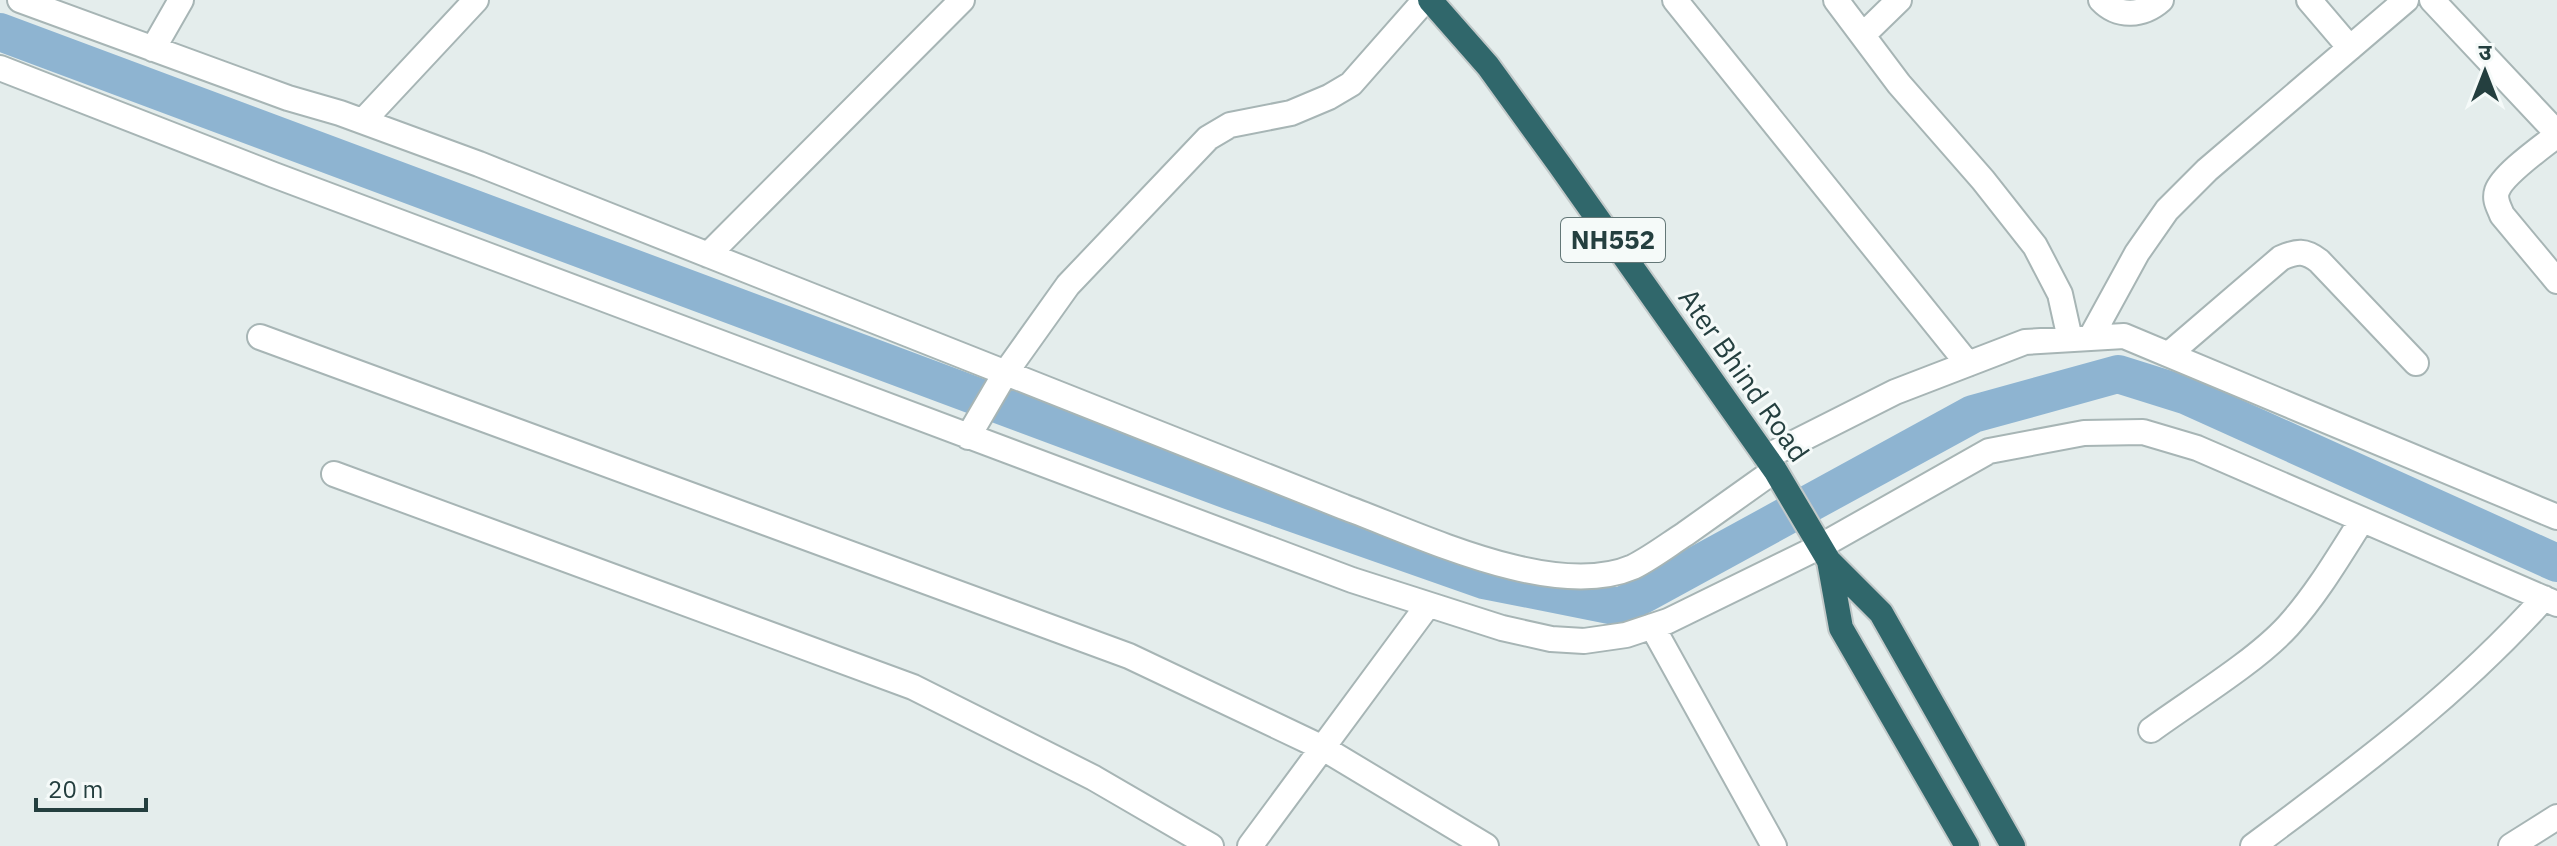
<svg xmlns="http://www.w3.org/2000/svg" width="2557" height="846" font-family="'IBM Plex Sans','Noto Sans Devanagari',sans-serif">
<rect width="100%" height="100%" fill="#e4edec"/>
<g fill="none" stroke-linecap="round" stroke-linejoin="round">
<path stroke="#8eb4d1" stroke-width="38" d="M0,32L1228,490L1484,580L1620,607L1973,414L2118,374L2185,395L2557,563"/>
<defs>
<path id="street" d="M20,0L288,98L340,113L479,164L1344,507C1420,535 1554,601 1633,567C1651,558 1668,545 1685,534C1715,513 1745,491 1775,470
M1675,0L1968,364
M1836,0L1899,84L1983,180L2035,246L2060,294L2070,339
M2101,0C2118,18 2143,16 2161,0
M2309,0L2350,48
M2432,0L2557,133
M1863,35L1899,0
M153,49L181,0
M0,68L274,175L1352,580L1502,628L1551,639L1584,641L1626,635L1668,621L1821,546L1989,451L2084,433L2143,432L2197,448L2557,604
M363,121L476,0
M2557,135C2542,147 2503,174 2497,191C2494,200 2499,207 2502,215L2557,281
M708,255L962,0
M260,337L1129,656L1323,748L1486,846
M2091,337L2137,253L2167,210L2207,170L2406,0
M2169,354L2281,258C2297,251 2305,250 2319,261L2416,363
M968,437L1006,372L1068,285L1208,138L1230,125L1291,113L1329,97L1351,84L1425,0
M1766,457L1895,392L2025,342L2124,336L2557,517
M334,474L913,687L1094,778L1211,846
M1652,626L1774,846
M2151,730C2192,700 2255,662 2288,626C2317,594 2339,556 2362,520
M1250,846L1428,605
M2253,846C2359,767 2455,697 2544,598
M2511,846L2557,817"/>
<path id="highway" d="M1430,0L1488,66L1559,164L1775,470L1829,561L1881,613L2013,846
M1829,561L1841,628L1967,846"/>
</defs>
<use href="#street" stroke="#a7b5b5" stroke-width="28"/>
<use href="#highway" stroke="#c2c9c9" stroke-width="28"/>
<use href="#street" stroke="#fff" stroke-width="24"/>
<use href="#highway" stroke="#30676b" stroke-width="24"/>
</g>
<g text-anchor="middle" stroke-width="6" stroke-linejoin="round" paint-order="stroke">
<rect fill="#f5faf9" stroke="#637777" stroke-width="2" x="1561" y="218" width="104" height="44" rx="6"/>
<g font-size="26" font-weight="bold" fill="#243f3f">
<text x="1613" y="249">NH552</text>
</g>
<g font-size="28" fill="#243f3f" stroke="#f5faf9">
<text transform="translate(1744 375) rotate(55)" y="10">Ater Bhind Road</text>
</g>
</g>
<g transform="translate(2485 72)" stroke="#f5faf9" stroke-width="6" paint-order="stroke">
<path d="M0-6L14 30L0 20L-14 30Z" fill="#243f3f"/>
<text y="-12" font-size="22" font-weight="bold" text-anchor="middle" fill="#243f3f">उ</text>
</g>
<path d="M36 798v12h110v-12" fill="none" stroke="#243f3f" stroke-width="4"/>
<text x="48" y="798" font-size="24" fill="#243f3f" stroke="#f5faf9" stroke-width="6" paint-order="stroke">20 m</text>
</svg>
